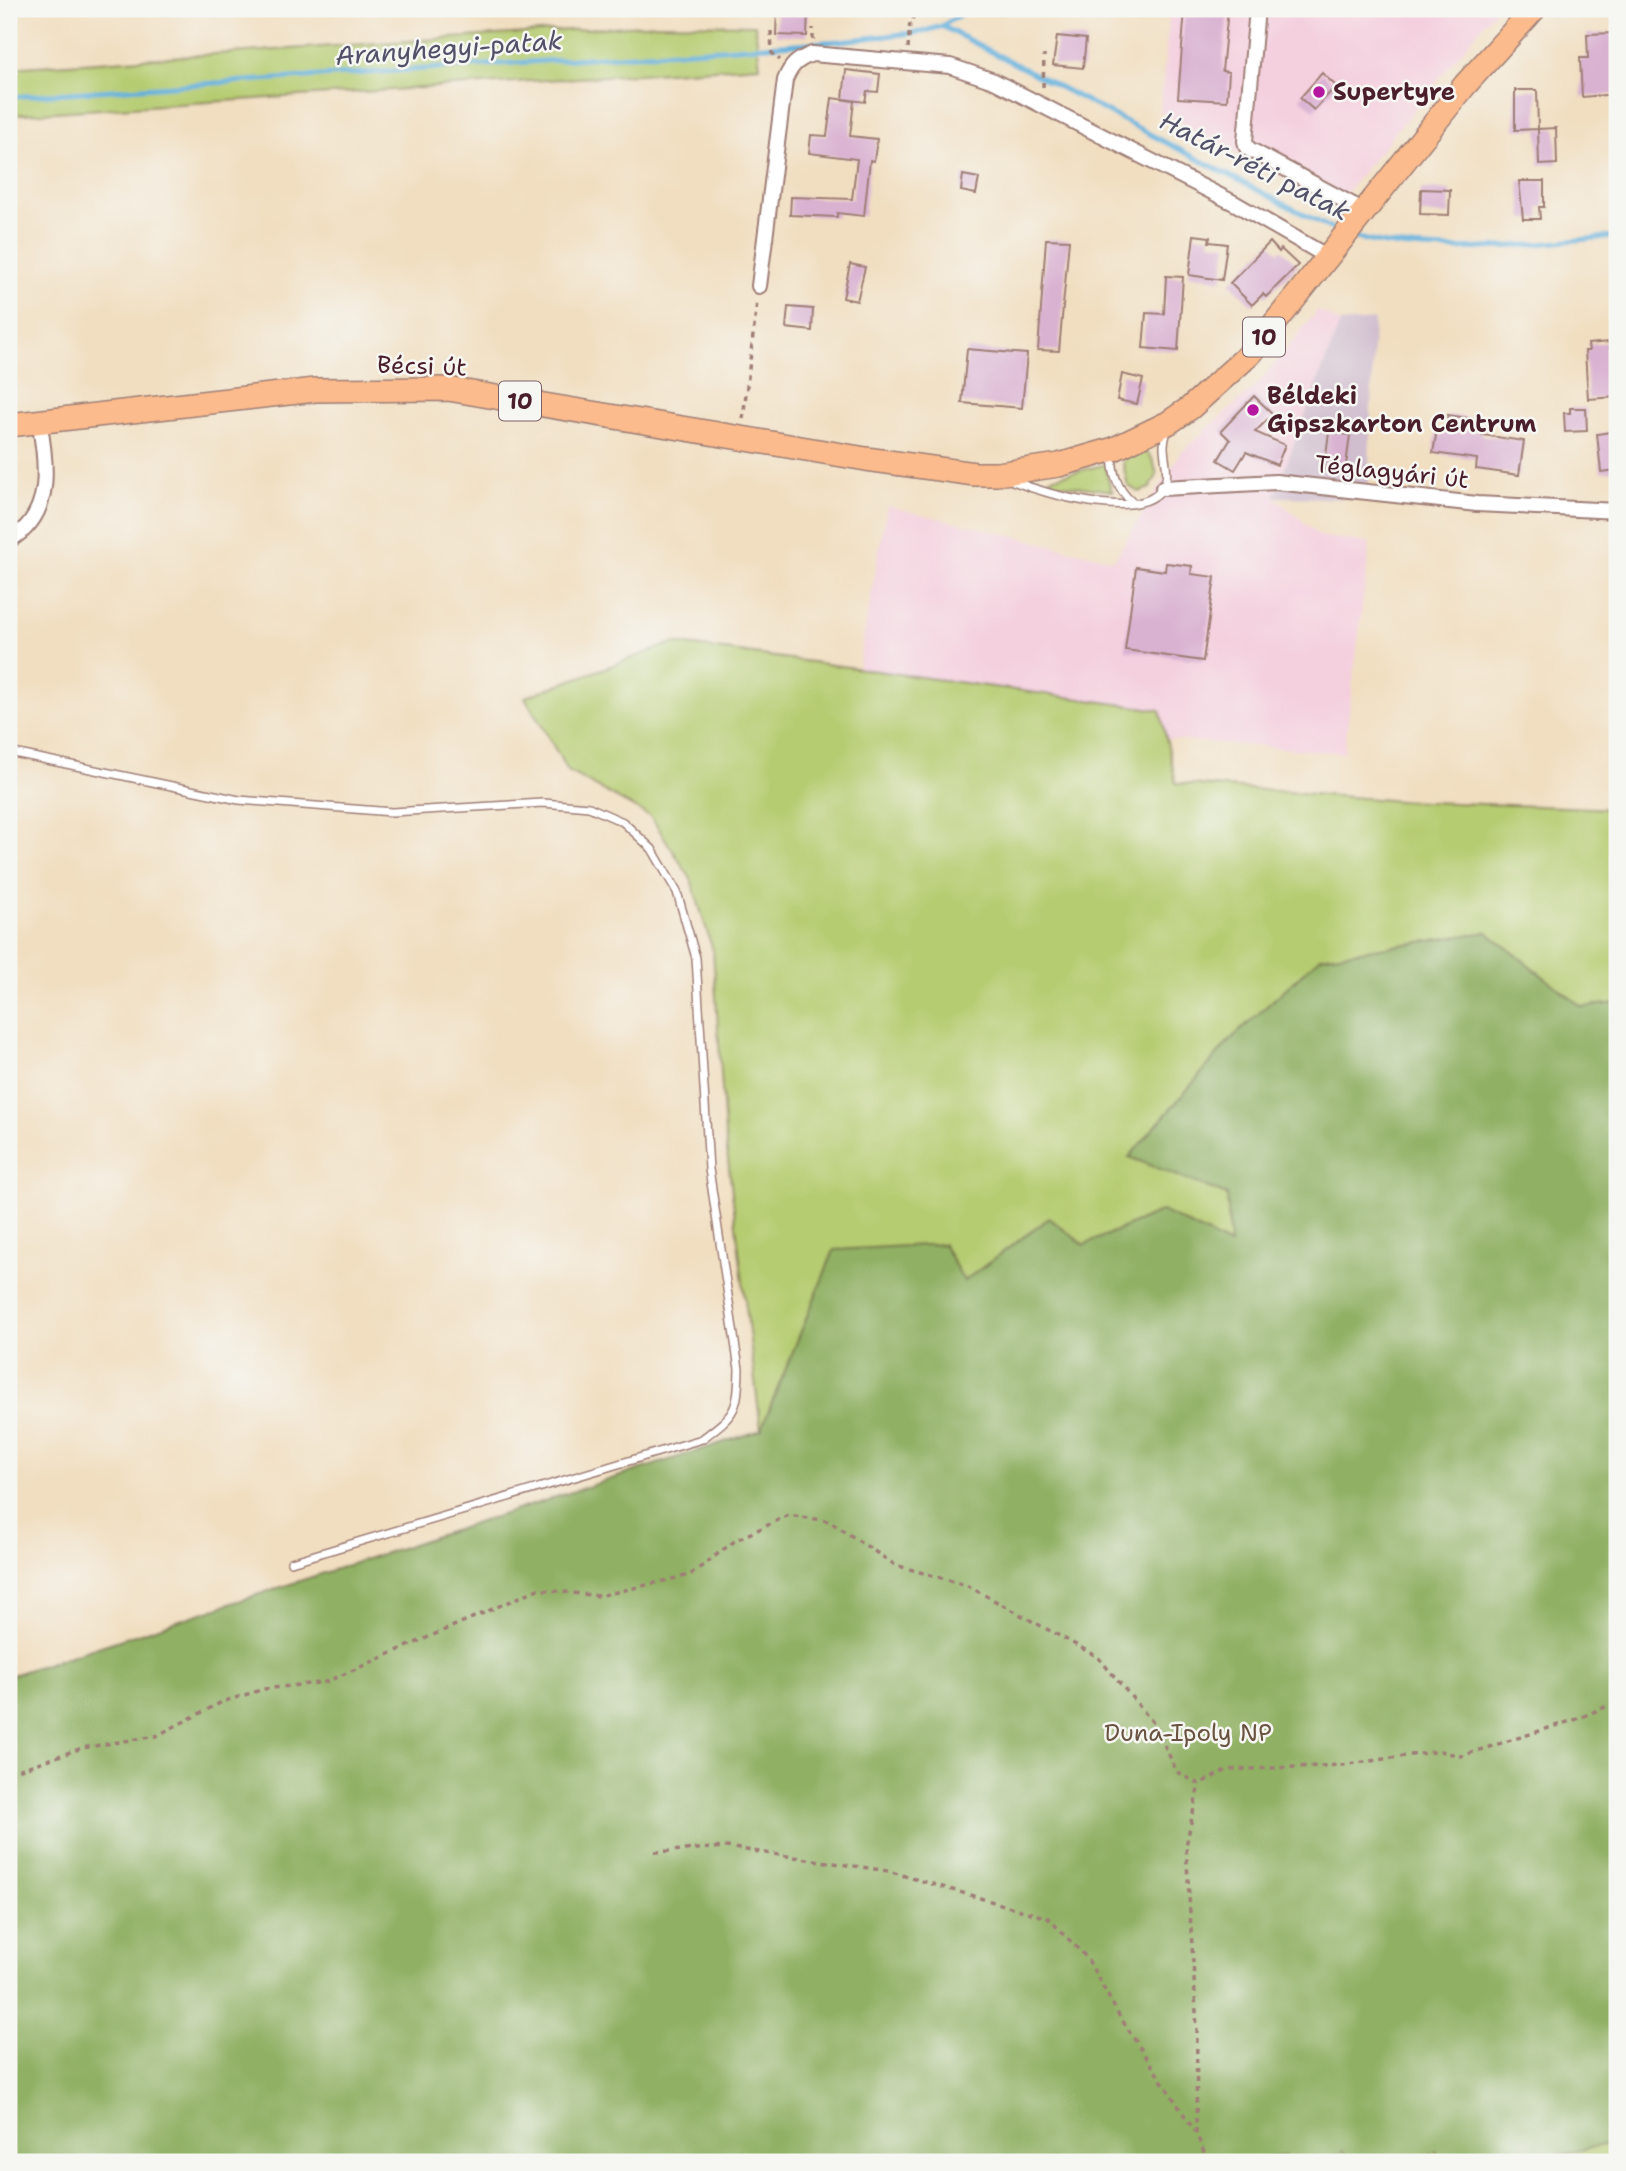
<svg xmlns="http://www.w3.org/2000/svg" width="1626" height="2171" font-family="'Shantell Sans',sans-serif">
<rect width="100%" height="100%" fill="#f6f6f2"/>
<filter id="ink" filterUnits="userSpaceOnUse"><feTurbulence type="fractalNoise" baseFrequency=".0143" numOctaves="2"/><feDisplacementMap in="SourceGraphic" scale="14" xChannelSelector="R" yChannelSelector="G"/><feConvolveMatrix kernelMatrix="1 2 1 2 8 2 1 2 1" color-interpolation-filters="sRGB"/></filter>
<filter id="wash" filterUnits="userSpaceOnUse"><feTurbulence type="fractalNoise" baseFrequency=".00686" numOctaves="4" result="noise"/><feDisplacementMap in="SourceGraphic" scale="28" xChannelSelector="R" yChannelSelector="G"/><feGaussianBlur stdDeviation="1.57" result="paint"/><feColorMatrix in="noise" values="0 0 0 0 0 0 0 0 0 0 0 0 0 0 0 0 0 1.4 0 .05"/><feComposite in="paint" operator="in"/></filter>
<g filter="url(#wash)">
<rect width="100%" height="100%" fill="#f1dec0"/>
<path fill="#f4cfde" d="M1170,9H1496L1336,205L1160,112Z
M1318,310L1340,323L1274,497L1320,536L1370,543L1344,753L1167,739L1160,710L858,669L887,506L1114,560L1182,451L1257,385Z"/>
<path fill="#d0bdce" d="M1374,320L1368,499L1274,497L1340,323Z"/>
<path fill="#b6cc71" stroke="#80764e" stroke-width="2" d="M657,24L755,25L760,66L9,115V68Z
M1138,449C1152,451 1154,463 1157,475L1150,488L1139,492L1128,486L1123,464L1126,455Z
M1107,464L1106,472L1112,491L1052,483L1049,480L1050,478Z
M673,643L1160,710L1176,783L1400,801L1617,809V1003L1582,1007L1487,932L1617,1321V2162H9L835,1423L1162,1211L1084,1245L1049,1218L964,1282L835,1250L761,1430L725,1135L713,951L691,879L651,817L568,771L525,697Z"/>
<path fill="#90b063" stroke="#6d6847" stroke-width="2" d="M1487,932L1582,1007L1617,1003V2142L1546,2158L1541,2162H1440L1436,2150L1419,2162H1347L1343,2151L1332,2162H1283L1284,2156L1242,2162H9V1676L761,1430L834,1250L943,1244L964,1281L1049,1218L1084,1245L1162,1211L1230,1245L1227,1195L1129,1157L1231,1039L1320,957Z"/>
<g fill="none" stroke-linecap="round" stroke-linejoin="round">
<path stroke="#61afdb" stroke-width="5" d="M942,26L1340,233
M9,97L840,41L922,32L942,26L969,9
M1353,237C1439,260 1530,244 1617,236"/>
</g>
<g id="blocks">
<path fill="#d9b1d1" d="M777,9H808L807,36L776,35Z
M1185,9H1228L1222,71L1229,72L1227,101L1178,98Z
M1615,33L1617,94L1582,97L1580,58H1588L1587,34Z
M1057,36L1086,39L1083,68L1053,65Z
M846,70L880,74L878,92L867,91L865,102L843,99Z
M1322,73L1336,86L1314,110L1300,98Z
M1515,90H1537L1538,129L1515,130Z
M832,98L854,101L850,136L877,139L874,161L870,160L864,216L837,213V217L790,215L791,197L852,199L857,159L809,153L811,135L827,136Z
M1556,128L1557,164L1539,165L1538,129Z
M963,175L979,178L976,194L961,191Z
M1519,181H1544V207H1539L1540,219H1523Z
M1421,189L1450,190L1449,215L1420,214Z
M1194,235L1210,237L1209,242L1227,244L1222,280L1189,275Z
M1046,239L1069,240L1059,351L1038,350Z
M1270,242L1279,252L1281,249L1298,265L1266,297L1263,294L1252,305L1230,283Z
M850,264L865,267L857,301L843,298Z
M1166,276L1183,277L1178,351L1143,348L1146,313L1164,314Z
M788,307L813,309L812,331L786,328Z
M1609,342L1610,349H1614L1617,397L1588,399L1585,351H1589L1588,344Z
M967,349L1027,354L1022,408L962,403Z
M1122,374L1143,379L1137,404L1117,400Z
M1254,396L1273,414L1255,432L1285,445L1277,465L1246,452L1235,470L1218,460L1230,440L1221,431Z
M1570,408H1586L1587,431L1565,432L1564,413H1570Z
M1448,415L1475,419L1473,430L1482,432V435L1524,441L1519,475L1476,469L1477,459L1433,453L1437,429L1446,430Z
M1617,431V470L1601,472L1597,434Z
M1329,432L1350,435L1345,473L1324,470Z
M1166,563L1192,566L1191,574L1215,577L1203,661L1125,650L1136,567L1165,571Z"/>
</g>
</g>
<g filter="url(#ink)">
<use href="#blocks" fill-opacity="0" stroke="#9e7e76" stroke-width="2"/>
<g fill="none" stroke-linecap="round" stroke-linejoin="round">
<defs>
<path id="service" d="M1113,454C1111,472 1118,490 1132,502
M1010,480C1041,492 1138,523 1162,489C1171,476 1164,461 1164,446C1164,441 1166,435 1167,430
M9,752L239,800L392,812L543,803L589,807L623,822L652,849L677,892L696,958L709,1169L739,1369C738,1412 735,1414 702,1439L291,1562"/>
<path id="minor" d="M1257,9L1245,141L1247,148L1364,211
M759,286L785,80C791,65 797,60 812,54L950,66L994,81L1236,204L1328,257
M1163,488L1276,482L1477,504L1617,511
M9,540C54,516 47,463 39,421"/>
<path id="primary" d="M9,425L315,390L448,389L866,459L975,474H997L1059,465L1114,449L1168,423L1190,408L1251,353L1465,85L1534,9"/>
</defs>
<use href="#service" stroke="#9e7e76" stroke-width="10"/>
<use href="#minor" stroke="#9e7e76" stroke-width="18"/>
<use href="#primary" stroke="#9e7e76" stroke-width="26"/>
<path stroke="#9e7e76" stroke-width="3.5" stroke-dasharray="5 5" stroke-linecap="butt" d="M771,31L772,53L780,60
M813,40V28
M908,48L910,22L919,9
M1043,87L1044,55
M743,419L757,302
M9,1773L82,1748L156,1736L222,1702L264,1689L326,1682L538,1589L599,1596L690,1575L736,1540L789,1515L829,1521L895,1565L966,1585L1098,1657L1155,1725L1177,1772L1199,1784L1227,1770L1342,1765L1440,1751L1461,1756L1577,1719L1617,1702
M655,1852L726,1847L888,1871L1048,1918L1087,1958L1118,2014L1196,2133L1208,2162
M1196,2133L1197,2029L1186,1846L1199,1784"/>
<use href="#service" stroke="#fff" stroke-width="7"/>
<use href="#minor" stroke="#fff" stroke-width="14"/>
<use href="#primary" stroke="#fbbb8c" stroke-width="23"/>
</g>
</g>
<g fill="#b5179e" stroke="#f6f6f2" stroke-width="2.5">
<circle cx="1319" cy="92" r="7"/>
<circle cx="1253" cy="410" r="7"/>
</g>
<g text-anchor="middle" stroke-width="5" stroke-linejoin="round" paint-order="stroke">
<g fill="#f6f6f2" stroke="#7e6067" stroke-width="2">
<rect x="1243" y="317.5" width="42" height="39" rx="5"/>
<rect x="499" y="381.5" width="42" height="39" rx="5"/>
</g>
<g font-size="23" font-weight="bold" fill="#4a1f2b">
<text x="1264" y="345">10</text>
<text x="520" y="409">10</text>
</g>
<g font-size="24" font-weight="bold" fill="#4a1f2b" stroke="#f6f6f2" text-anchor="start">
<text x="1333" y="100">Supertyre</text>
<text x="1267" y="404">Béldeki<tspan x="1267" dy="28">Gipszkarton Centrum</tspan></text>
</g>
<g font-size="24" fill="#4a1f2b" stroke="#f6f6f2">
<text transform="translate(422 366) rotate(2)" y="8">Bécsi út</text>
<text transform="translate(1392 472) rotate(6)" y="8">Téglagyári út</text>
</g>
<g font-size="24" fill="#6a5340" stroke="#f6f6f2">
<text x="1188" y="1741">Duna-Ipoly NP</text>
</g>
<g font-size="26" font-style="italic" fill="#525169" stroke="#f6f6f2">
<text transform="translate(449 48) rotate(-4)" y="9">Aranyhegyi-patak</text>
<text transform="translate(1255 166) rotate(27)" y="9">Határ-réti patak</text>
</g>
</g>
<rect width="1626" height="2171" fill="none" stroke="#f6f6f2" stroke-width="35"/>
</svg>
